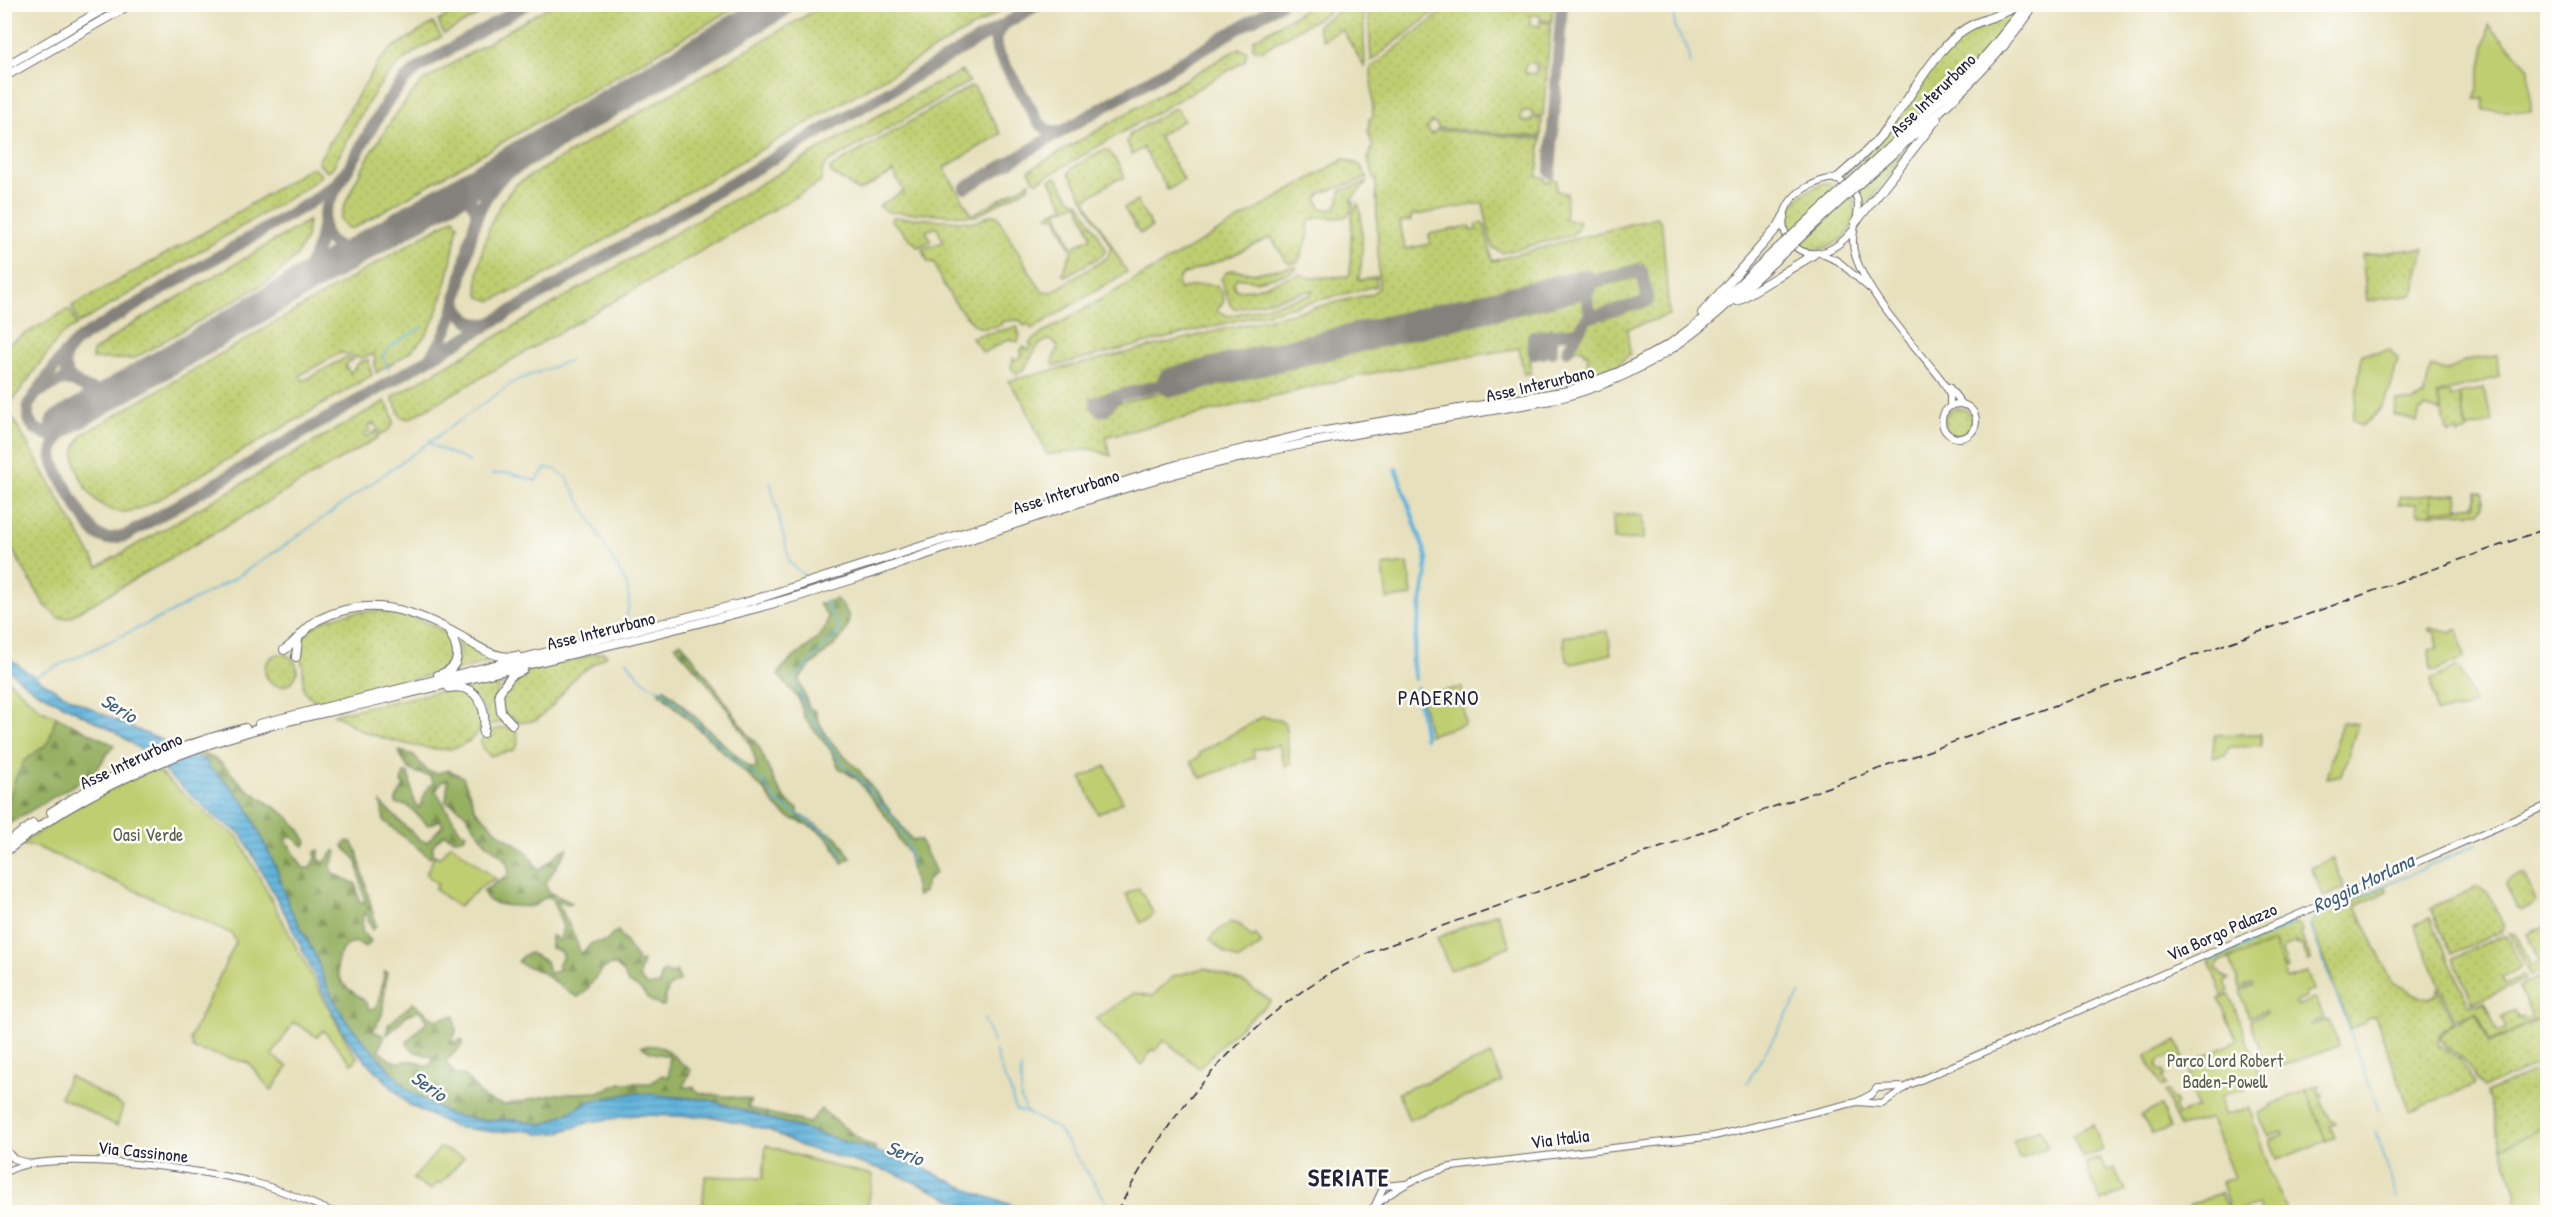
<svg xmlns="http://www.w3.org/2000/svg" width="2552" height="1217" font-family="'Patrick Hand',sans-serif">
<defs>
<pattern id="grass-dots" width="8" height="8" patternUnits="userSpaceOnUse" patternTransform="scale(1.5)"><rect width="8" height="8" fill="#bfce71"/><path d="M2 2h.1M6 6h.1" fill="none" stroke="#a4b163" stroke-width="1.8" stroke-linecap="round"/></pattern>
<pattern id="forest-firs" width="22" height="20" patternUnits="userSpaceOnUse" patternTransform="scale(1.5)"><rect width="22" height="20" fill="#97b163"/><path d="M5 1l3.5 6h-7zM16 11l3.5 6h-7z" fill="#7b9053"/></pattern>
<pattern id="water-rules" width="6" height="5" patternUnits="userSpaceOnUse" patternTransform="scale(1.5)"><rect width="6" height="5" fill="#60b4dc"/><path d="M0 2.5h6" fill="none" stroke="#4f92b4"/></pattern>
</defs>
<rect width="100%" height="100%" fill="#fdfcf7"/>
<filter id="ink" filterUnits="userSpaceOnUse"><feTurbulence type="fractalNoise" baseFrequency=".0167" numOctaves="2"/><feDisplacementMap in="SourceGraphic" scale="12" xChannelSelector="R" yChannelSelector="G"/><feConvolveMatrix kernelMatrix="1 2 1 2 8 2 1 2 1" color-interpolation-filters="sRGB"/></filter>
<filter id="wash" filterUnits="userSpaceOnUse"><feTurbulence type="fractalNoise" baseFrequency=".008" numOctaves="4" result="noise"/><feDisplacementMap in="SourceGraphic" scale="24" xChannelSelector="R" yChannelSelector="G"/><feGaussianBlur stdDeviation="1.35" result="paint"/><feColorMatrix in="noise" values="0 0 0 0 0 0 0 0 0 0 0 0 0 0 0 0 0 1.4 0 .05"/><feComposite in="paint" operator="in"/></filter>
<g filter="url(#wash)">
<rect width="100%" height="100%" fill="#e7e0bc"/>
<path fill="url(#grass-dots)" stroke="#707856" stroke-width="1.5" d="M467,4L497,5L444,34L438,21Z
M553,4L740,5L354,228H347L340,219C353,177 393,113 423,81Z
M1313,4L1341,5L1261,51L1253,48V40Z
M1352,4L1363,6L1365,68L1342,29L1323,40L1318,30V24Z
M824,5H1011L529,284L491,301L480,297C471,282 488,226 497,211C502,201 509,193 516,184Z
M1368,5V4L1443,5L1371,61Z
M1451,5H1553L1552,21L1540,20V15H1530V25L1540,26V22L1551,23L1547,68L1536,67V63H1526L1525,73L1535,74L1536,69L1547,71L1543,116L1532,115V111H1522L1521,121L1531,122V118L1542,119L1541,137L1438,128L1437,125L1432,122L1427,129L1432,134L1437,130L1541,139L1537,176L1545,178V182H1549L1550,178L1557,180L1556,191L1567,193L1565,220L1580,221L1577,230L1572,235L1502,253L1492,247L1483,203L1411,216V220L1400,222L1405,249L1430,244L1429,234L1470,226L1471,231L1476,230V224L1481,223L1485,226L1492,261L1656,217L1659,219L1662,225L1669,315L1627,329L1630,354L1615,367L1596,374L1595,372L1587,375L1588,354H1584L1583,349L1570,350L1590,319L1653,303L1643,263L1090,398L1098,415H1106L1114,404L1581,291L1586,312L1576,330L1530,334L1531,373L1524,374L1519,348L1362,375L1105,437L1111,456L1091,449L1047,455L1024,403L1008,381L1371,294L1379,288L1376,182L1368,160L1373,146L1368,132L1369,119L1373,117L1371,68Z
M2017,10L2020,11L1975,64L1858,172L1847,181L1842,177L1856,165L1945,49L1968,29Z
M433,23L441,37C425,46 408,54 395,68C369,93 351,135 333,167L329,171L325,170L319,164V160L377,64L392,48Z
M1239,48L1247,52L1245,61L1037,182L1035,181L1029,170Z
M962,71L969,82L827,163L822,171L821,182L409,419L401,417L392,397L917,93Z
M970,87H974L1001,134L944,168L972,215L1030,182L1029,187L976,216L888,212L879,206L904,191L893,172L859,191L830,172V168Z
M1172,109H1177L1184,120L1158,136L1184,180L1168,190L1143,148L1132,155L1127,142L1130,134Z
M1912,142L1913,144L1863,209L1858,191Z
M1107,150C1114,156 1124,171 1124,178L1115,180L1088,198L1086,202L1127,272L1032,329L1027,324L1024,326L1020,320L1002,321L1001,325C995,326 988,329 982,328C966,324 937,279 935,263L928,262L922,249L943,242L937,227L926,231L931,241L918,247L891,220L893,217L976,222L990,215L997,216L1039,287L1043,291L1052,292L1108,257L1111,247L1069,173L1072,168L1101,151Z
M1344,159L1360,165L1368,178L1321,193L1317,199L1321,208C1338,213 1339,204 1340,191L1368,182L1351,199V202L1354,201L1351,211L1345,217C1331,220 1319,213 1308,222L1309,235L1298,262L1289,263L1285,260L1271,237L1227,258L1182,275C1177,280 1176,284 1180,289C1197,286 1222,276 1224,301L1216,311L1229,316L1310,295L1313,290L1235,309L1231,306L1221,279L1227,272L1232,270L1256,273L1295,266L1297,268L1287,274L1256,281L1237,278L1234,282L1235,290L1254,289L1300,274L1310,278L1348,276L1350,273L1352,214L1358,203C1363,215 1364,267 1358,279L1361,280L1376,277V286L1054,366L1052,362L1058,346L1051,340C1030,342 1034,366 1017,374L1011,368L1013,358L1016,360L1023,354L1020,351L1024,347L1028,350L1032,346L1029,343L1046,331Z
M312,167L322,175L306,188L80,323L78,321L72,306L200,235Z
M1056,177L1070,198L1080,203L1106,249L1103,255L1065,276L1062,274L1074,246L1090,238L1091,235L1078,203L1057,211L1071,245L1070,248L1056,217L1047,216L1048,214L1065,207L1050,180Z
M1824,183L1836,184L1842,187L1790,235C1778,210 1803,191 1824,183Z
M1853,196C1855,204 1856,211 1854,219C1849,242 1818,257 1798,246Z
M1137,201L1152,227L1140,234L1124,208Z
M454,218L458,225C452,258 443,315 421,341C409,355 391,364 376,373L374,354L361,358L344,354L342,352L300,375L303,381L345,358L354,359L345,365L350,373L360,362L368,360L372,375C318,407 264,439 209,470C190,481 144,512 123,512C102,512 88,494 80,476C73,460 72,449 83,434Z
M308,221L306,238L296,257L271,280L133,359H92L93,352L126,328Z
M2424,248L2413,295L2367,301L2362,255Z
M1640,277L1645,299L1599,311L1592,307L1587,289Z
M67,310H70L77,325L61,335L7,408L98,567L385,401C394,418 400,424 381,435L374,423L368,426L370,430L364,434L366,437L376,431L379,437L68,618H58L44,604L5,537L4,346Z
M1017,327L1020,336L1018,342L1009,339L983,353L971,337Z
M2449,392L2451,397L2459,395L2467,432L2458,435L2457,431L2448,433L2437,395Z
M1944 422a14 14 0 1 1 28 0a14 14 0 1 1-28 0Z
M2476,492H2483V508L2479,512L2419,514L2417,512L2416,504L2398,505L2401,497L2431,495L2432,511L2476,505Z
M379,611C408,614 492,636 438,673L318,703C297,688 305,690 303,668C303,662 298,657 299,651C301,617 354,611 379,611Z
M457,636L500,659L450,672L460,653Z
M602,652L607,655L575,677L553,705L537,720L521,723L505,715L500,703L503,686L517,673Z
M265 670a16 16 0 1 1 32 0a16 16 0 1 1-32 0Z
M510,673C493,687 492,703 504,721L486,726V710L461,685L462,683Z
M455,688C495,702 489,742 449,749C430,752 385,739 367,733C355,728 345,721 334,714Z
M501,728H513L517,732L518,744L514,750L490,756L482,748L481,741L488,732Z
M2522,874L2525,875L2536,902L2534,905L2521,910L2517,908L2506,884L2508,880Z
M2386,886L2387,891L2356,906L2391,981L2423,998L2429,999L2436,995L2438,988L2454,1023L2441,1031L2438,1044L2460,1059L2475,1085L2410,1111L2375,1016L2366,1018L2364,1023L2350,1029L2311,925L2315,917Z
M2477,887L2488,892L2504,927L2503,931L2451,954L2430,908Z
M2430,918L2468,1003L2473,1006L2484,1002L2498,1032L2506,1028L2501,1017L2515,1010L2519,1018L2523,1016L2525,1020L2532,1017L2519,987L2547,974V988L2540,991L2547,1007V1024L2542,1017L2490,1042L2477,1012L2455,1020L2414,925Z
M2296,923L2300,925L2303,932L2300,933L2311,960L2308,961L2301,944L2298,945L2297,942L2284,947L2282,951L2288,969L2284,970L2274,942L2220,962L2216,968L2220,974L2229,979L2225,981L2229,991L2226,992L2227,996L2223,998L2209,961Z
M2547,925V970L2530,976L2510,933L2516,934L2531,966L2539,962L2527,934Z
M2503,935L2508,937L2521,967L2502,978L2505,984L2523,975L2526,979L2473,1003L2453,958Z
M2476,1013L2489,1044L2542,1018L2547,1033V1060L2484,1088C2474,1081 2472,1069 2464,1060C2456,1051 2445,1049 2440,1037C2445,1027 2465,1018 2476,1013Z
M2547,1065V1125L2502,1148L2487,1093Z
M2320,1085L2318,1091L2323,1096L2320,1097L2330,1121H2333L2336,1124L2330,1126L2335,1137L2326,1141L2306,1090Z"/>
<path fill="url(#forest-firs)" stroke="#5c6a4f" stroke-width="1.5" d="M836,599L843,606L849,616C850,645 811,657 799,680L809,708L815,711C821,734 840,753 858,769L912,840H920L936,872L926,882L924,892L917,897L908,851L898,840L896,830L857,779L839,768L830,749L805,719L799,699L778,675C789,653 825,644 828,617L819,604Z
M681,642C703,670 724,699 744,729C750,737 757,742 761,751C768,766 781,805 798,808V814L838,838L851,858L842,863C839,857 836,848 831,842C822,831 808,824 795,820C782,815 771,801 765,791L659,692L665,689L739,758L751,768H756C759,740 694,667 675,646Z
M56,716L114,745L94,773L5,826L6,804L15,779L24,761L48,743Z
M199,751L219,761L248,790L285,814L300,830L307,842L304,846L292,837L286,838L287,842L303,868H310L316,859L315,852L319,850V859L324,863L335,850L337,852L331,865L332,873L356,884L359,901L365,903L357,861L343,846L347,841L352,842L357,851L376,926L372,930L367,914H363L362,931L371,941L366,947L355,942C336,947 333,968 343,983C352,996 363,993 369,1009L375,1008C382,997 381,984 385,971L387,972L382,1015L373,1031L384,1036L379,1050C399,1072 401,1056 417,1062C421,1063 423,1066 426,1067L433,1062L432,1057C422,1053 410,1053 407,1042L427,1021L422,1012L418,1010L407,1015L387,1035L388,1025L413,1003L436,1020L454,1015L456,1032L451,1043L462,1039L463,1044L447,1060L446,1063L455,1074L465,1076L485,1099L504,1105L556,1094L598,1092L621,1083H651L662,1075L669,1077V1056C659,1053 650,1055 642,1046C670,1042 671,1058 691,1070L683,1087H693L699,1093L748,1099L751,1100L748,1108L809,1123L821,1109L864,1143L875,1147V1151L709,1100L634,1093L591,1101L544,1125L515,1120H484L450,1115L408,1090L346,1021L326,985L316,957L290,908L276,868L246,805L230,786L214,771L206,769L194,752Z
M399,751L414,755L427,771L438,773L449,770L463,777L476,810L499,833L527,852L538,870C550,865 556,851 568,848L545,884L549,892L572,903L567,905L557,901L573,933L581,954L592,943L607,941L612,934L618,931L639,962L643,961L639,977L647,986L660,984L661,974L664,971L672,974L676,971L680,980L668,988L664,1006C644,1004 647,988 628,983L623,972L616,965C595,965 594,989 578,997C563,991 554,980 541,972C533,967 525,968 518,962L522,956L530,953L546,961L549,974L561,968L557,965L563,957L560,951L551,948V936L555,937L558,941L560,940L563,927L551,897C543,896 542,901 535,905C527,908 500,906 492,902C487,900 485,896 483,891L509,875C509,854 492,852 482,838C471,822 465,808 446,802L448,780L442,781L436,791L460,831L466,833L464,838L454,839L444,834L433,845V855L430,858L384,821L381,803L420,840L427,842L443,825L440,820L428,825L407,805L396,804V799L404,786L401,782L404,773L408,774C413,785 410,801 419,808L428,787L434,783L430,776C411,773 406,770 399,751Z"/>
<path fill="#bfce71" stroke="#707856" stroke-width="1.5" d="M2489,25L2529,68L2531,112L2483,110L2484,99H2475Z
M2391,350L2393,355L2398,358C2392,386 2387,411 2361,426L2353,419L2362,354Z
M2497,356L2499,377L2437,394L2441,412L2424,407L2423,410H2420L2417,422L2394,415L2397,401L2412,402L2424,396L2431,366L2448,371L2465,360Z
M2483,388L2493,421L2467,429L2459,394Z
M2457,494L2458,509L2432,511L2431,495Z
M1613,515H1643L1644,539L1614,540Z
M1408,563L1412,596L1387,599L1383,566Z
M2429,628L2453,633L2454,630H2458L2465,658L2435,671L2431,670L2429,650L2438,648L2436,633L2429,631Z
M1608,631L1611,654L1572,664L1566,659L1563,637Z
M2457,667L2460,669L2475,703L2464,709L2436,712L2431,680Z
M5,677L41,710L56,716L48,743L24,761L15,779L5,811Z
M1462,687L1465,724L1429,735L1421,696Z
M1262,717L1277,719L1285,724L1290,763L1285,767L1279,745L1253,750L1254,758L1201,778L1191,762L1200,756L1199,753Z
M2342,722L2358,724L2342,775L2326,778Z
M2261,734V746L2229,747L2225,756L2213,757L2214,735Z
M1106,766L1123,802L1098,814L1081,778Z
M154,768L217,823L238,837L350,1048L358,1058L352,1064L323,1030L317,1037L294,1022L272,1055L288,1067L271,1091L249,1063L193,1049L190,1038L236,942L231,933L37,847L20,845L76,807Z
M451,844L496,879L486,883L458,907L435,889L438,885L426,874L435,855L439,858Z
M2333,858L2344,888L2324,897L2311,868Z
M1139,888L1154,914L1141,923L1126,894Z
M1497,913L1510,946L1450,970L1437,938Z
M1231,922L1240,925L1252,937L1256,935L1262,944L1239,960L1225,953L1210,940L1213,934Z
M2274,942L2287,979L2307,972L2314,990L2305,994L2306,998L2296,1002L2297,1006L2314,999L2317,1000L2324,1019L2311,1024L2312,1026L2329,1020L2339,1046L2282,1066L2281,1063L2267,1066L2250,1020L2266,1013L2265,1011L2249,1017L2240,991L2254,985L2253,983L2240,988L2230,959Z
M1205,968L1243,982L1271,1001L1232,1034L1199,1068L1164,1040L1155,1051L1152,1049L1142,1065L1096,1019L1134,993L1152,996L1174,976Z
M2230,995L2260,1076L2246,1082L2243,1090L2220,1096L2224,1115L2249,1108L2270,1171L2288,1212H2261L2259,1205L2230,1212L2221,1182L2234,1178L2212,1122L2208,1119L2179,1127L2164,1092L2168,1091L2172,1100L2174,1099L2177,1104L2174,1106L2178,1115L2197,1107L2190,1089L2195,1087L2187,1068L2182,1069L2174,1055L2160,1060L2157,1065L2160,1071H2163L2165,1076L2162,1077L2166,1085L2162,1087L2146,1057V1055L2177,1041L2186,1065L2237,1041L2219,999Z
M1491,1055L1502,1082L1409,1120L1398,1093Z
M69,1076L123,1106L117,1126L60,1097Z
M2306,1090L2326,1141L2277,1160L2270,1140L2283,1134L2281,1131L2269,1136L2258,1114L2271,1107L2270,1105Z
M2161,1106L2170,1128L2152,1134L2141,1115Z
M2093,1124L2103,1150L2083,1158L2072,1134Z
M2547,1125V1212H2517L2515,1192L2502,1148Z
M2040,1129L2048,1147L2020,1159L2013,1141Z
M766,1145L820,1163L873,1175L867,1212H702L705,1176L763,1178Z
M440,1148L464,1157L441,1184L438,1182L431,1190L413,1179Z
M2100,1158L2106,1171L2114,1168L2125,1190L2101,1201L2085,1163Z
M2220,1193L2229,1212H2192L2189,1206Z"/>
<path fill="url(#water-rules)" stroke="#416b8c" stroke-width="1.5" d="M4,654C42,687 97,712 142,732C166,742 189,749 209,764L207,769L214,771L230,786L246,805L276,868L290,908L316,957L326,985L346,1021L408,1090L450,1115L484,1120H515L544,1125L591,1101L634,1093L709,1100L875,1151L921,1167L978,1194L1033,1212H979L894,1173L803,1147L769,1130L714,1117L636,1115L590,1122L557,1133L538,1134L530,1130L495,1132L454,1127L409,1105L353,1047L340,1027L284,912L241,834L218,819L138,748L112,730L32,689L5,667Z"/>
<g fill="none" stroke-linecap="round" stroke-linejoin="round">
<path stroke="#60b4dc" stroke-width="1.5" d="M1673,4L1675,28L1687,47L1690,65
M390,371L382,357L391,346L422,327
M429,440L432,445L470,462
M492,474L510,473L536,481L546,468L554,469L567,478L628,587L629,605L625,623
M770,481L790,563L807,578
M824,600L840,630L794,678L807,711L844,766L859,778L894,819L907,842L912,865
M627,660C634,672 647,688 662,690L744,767L763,781L777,802L832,836L843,857
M34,677L170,613L235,578L281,548L515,381L571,360
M984,1019L993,1042
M995,1050L1002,1073L1010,1089L1015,1109L1026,1113
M1021,1067V1099L1027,1113L1058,1129L1113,1211
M1747,1083L1800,993
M2379,1111L2310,925L2315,917L2478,844
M2376,1131L2397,1198"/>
<path stroke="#60b4dc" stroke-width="4.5" d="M1396,469L1427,558L1426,576L1412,661L1415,679
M1417,688L1425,738
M2213,959L2290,924"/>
<path stroke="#84817c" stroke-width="12" d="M1003,26L995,37L997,51L1039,123L1049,131H1063
M1550,172L1562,4
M965,188L1280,4
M450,196L469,199L476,209V218
M362,247C330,256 314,230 329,202L386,103L406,78L423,65L527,4
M285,292C307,275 319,254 322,227
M456,297C457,315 471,327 489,323
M1551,334L1552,352
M1542,335L1543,353
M1567,351L1587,318L1648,301L1642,272L1638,270L1583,284L1591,316
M64,354L28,405V419L34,428L48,435L59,433L72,419L108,398
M1534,354L1533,336L1578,332
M431,355C462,322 461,250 481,207C494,181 515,164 537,145
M117,389C81,399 38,365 85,335L314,200L335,185L347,170
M39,392L63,380L77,382
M1115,398L1105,410H1100L1096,406V402C1099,399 1162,385 1172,382
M64,429C59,437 52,445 52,455C52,467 87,525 96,534L107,539L125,536L1039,4"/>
<path stroke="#84817c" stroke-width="30" d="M1172,382L1583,284
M60,424L779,4"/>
</g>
</g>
<g filter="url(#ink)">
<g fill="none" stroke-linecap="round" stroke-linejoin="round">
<defs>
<path id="secondary" d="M1853,230C1803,291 1751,216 1809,186C1818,182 1826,178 1836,179C1878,198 1845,225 1855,255C1868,297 1914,344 1941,379L1950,394V406
M1822,254L1838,261L1870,289
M1949,387L1963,405
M1942 421a17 17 0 1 1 34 0a17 17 0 1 1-34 0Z
M1857,1102L1882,1104L1909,1085L2548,805
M4,1148L14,1159L28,1163
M4,1174C36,1145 213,1171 256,1183C283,1190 308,1202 333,1212
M1376,1203L1384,1186L1405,1184
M1368,1212C1391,1190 1418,1175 1451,1167L1714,1136L1857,1102L1872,1094L1877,1088L1902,1087"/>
<path id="trunk" d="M1858,176L1978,65L2028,4
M1836,179C1856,162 1876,144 1891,123C1913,93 1930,59 1958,34C1977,18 2001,18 2020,4
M1863,180C1923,126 1990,73 2035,4
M1856,222L1937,119
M1737,301L1813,255
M1702,313L1778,227L1784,216
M284,650C297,642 304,628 318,620C370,594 415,610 462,637C478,647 496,660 517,656
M296,657L298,640
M438,675C464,667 459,648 448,630
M449,688C478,683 488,709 483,733
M259,724L744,603L1177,465L1307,434L1568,391L1619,372L1670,344L1698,323L1776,250
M512,724L501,712L499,693L511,676L523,670
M51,812C111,773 176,746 245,728
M4,845L33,824
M4,853C77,794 161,757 251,731C297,717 346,709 393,697C512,668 631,641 749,610C878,576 1001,525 1129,487C1266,445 1409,425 1551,400C1657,375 1704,326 1781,255"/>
<path id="motorway" d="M4,67L112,4
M4,77L131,4"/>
</defs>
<use href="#secondary" stroke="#676468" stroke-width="8"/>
<use href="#trunk" stroke="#676468" stroke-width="10"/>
<use href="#motorway" stroke="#676468" stroke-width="10"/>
<use href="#secondary" stroke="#fff" stroke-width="6"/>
<use href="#trunk" stroke="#fff" stroke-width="8"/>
<use href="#motorway" stroke="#fff" stroke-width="8"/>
<path stroke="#22223b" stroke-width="1.5" stroke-dasharray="9 4.5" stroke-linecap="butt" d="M1117,1212C1164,1120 1228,1041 1314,983C1332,971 1351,962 1370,952L2548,528"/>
<defs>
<path id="trunk-bridge" d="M1776,250L1858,176
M1781,255L1863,180"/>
</defs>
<use href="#trunk-bridge" stroke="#676468" stroke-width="10" stroke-linecap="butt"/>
<use href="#trunk-bridge" stroke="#fff" stroke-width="8"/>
</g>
</g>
<g text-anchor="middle" stroke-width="5" stroke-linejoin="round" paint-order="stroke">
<g font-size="18" fill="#22223b" stroke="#fdfcf7">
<text transform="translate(1933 95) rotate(-44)" y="6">Asse Interurbano</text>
<text transform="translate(1540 384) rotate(-13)" y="6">Asse Interurbano</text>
<text transform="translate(1066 492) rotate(-18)" y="6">Asse Interurbano</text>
<text transform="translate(601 631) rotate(-14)" y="6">Asse Interurbano</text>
<text transform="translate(131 761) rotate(-25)" y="6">Asse Interurbano</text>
<text transform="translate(2222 932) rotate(-24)" y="6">Via Borgo Palazzo</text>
<text transform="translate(1560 1139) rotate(-7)" y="6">Via Italia</text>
<text transform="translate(143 1152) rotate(6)" y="6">Via Cassinone</text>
</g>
<g font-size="18" fill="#595e4e" stroke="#fdfcf7">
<text x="148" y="841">Oasi Verde</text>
<text x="2225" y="1067">Parco Lord Robert<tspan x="2225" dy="21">Baden-Powell</tspan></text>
</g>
<g font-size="20" font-style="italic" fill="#3b5c7b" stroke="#fdfcf7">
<text transform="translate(119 708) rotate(31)" y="7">Serio</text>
<text transform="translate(2363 883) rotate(-26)" y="7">Roggia Morlana</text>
<text transform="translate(429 1086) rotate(35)" y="7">Serio</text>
<text transform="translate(905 1153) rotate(21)" y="7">Serio</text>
</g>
<g font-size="21" letter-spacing="1.5" fill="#22223b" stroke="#fdfcf7">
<text x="1439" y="705">PADERNO</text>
</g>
<g font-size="24" font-weight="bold" letter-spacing="1.5" fill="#22223b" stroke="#fdfcf7">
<text x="1349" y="1186">SERIATE</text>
</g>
</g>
<rect width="2552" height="1217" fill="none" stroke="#fdfcf7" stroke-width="24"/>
</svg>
